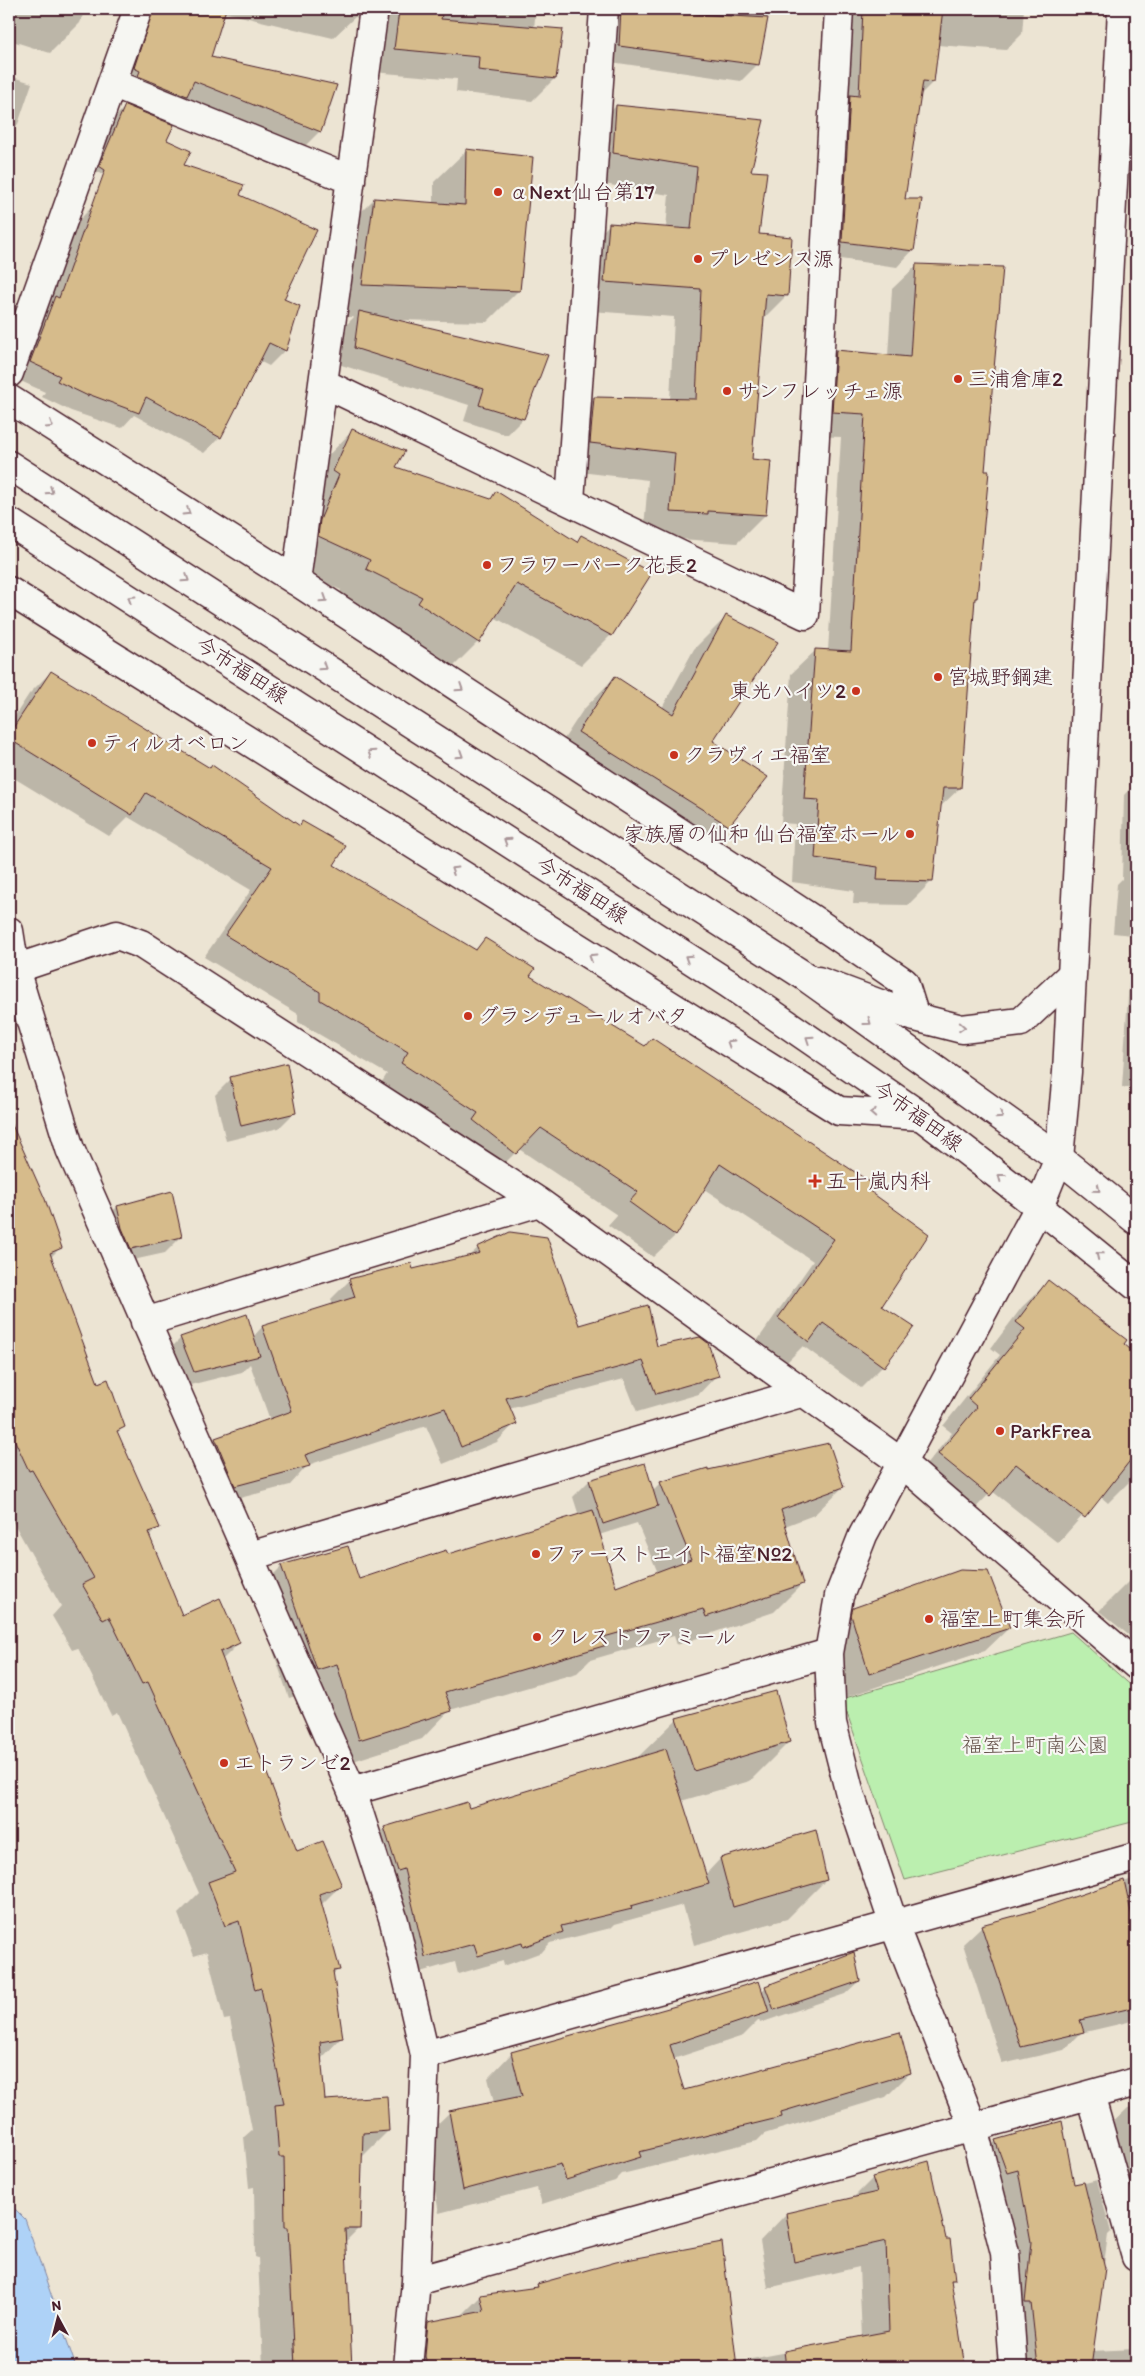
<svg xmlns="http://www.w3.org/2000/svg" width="1145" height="2376" font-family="Itim,'Klee One',sans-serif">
<rect width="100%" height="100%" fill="#ece4d3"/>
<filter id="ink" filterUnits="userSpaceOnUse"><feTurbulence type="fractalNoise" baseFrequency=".02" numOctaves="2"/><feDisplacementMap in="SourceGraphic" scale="10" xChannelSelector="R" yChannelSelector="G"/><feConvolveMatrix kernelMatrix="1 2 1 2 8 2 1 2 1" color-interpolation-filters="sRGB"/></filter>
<g filter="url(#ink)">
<path fill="#bbefaf" stroke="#82876d" d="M1071,1632L1136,1690V1821L905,1880L842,1699Z"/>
<path fill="#aed2f7" stroke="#868aa5" d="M9,2203L25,2219L76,2367H9Z"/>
<path fill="#0003" fill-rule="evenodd" d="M9,9H85L80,23L50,53L9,40Z
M148,9H536L534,28L555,78L532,101L456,92L457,79L372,72L361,19L355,17L333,38L223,12L210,58L320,131L297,154L116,99Z
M616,9H659L699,15V9H769L757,65L741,81L604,61Z
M848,9H1024L1022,34L1006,50L937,45L933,82L920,95L903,200L913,250L897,267L826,257Z
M9,76L32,83L18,124L9,134Z
M616,106L749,173L758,236L787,295L762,320L750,460L765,515L737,543L681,539L679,541L643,540L648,480L563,470L567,426L595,398L670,400L674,317L577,310L582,252L610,224L666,228L669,195L586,181L588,134Z
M125,107L165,141L182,166L238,195L282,300L285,350L269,366L259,361L220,437L204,453L134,415L122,428L71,411L42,397L45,392L14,378L77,222L93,206L138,186L88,169L109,123Z
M467,150L519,290L487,322L395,320L523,419L507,435L464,421L469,405L338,364L343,328L354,317H331L342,231L374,199L434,204V182Z
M917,265L984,472L960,788L940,807L932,881L908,905L853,904L854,891L792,882L795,824L781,823L791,674L816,650L828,651L841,437L808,436L812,376L836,351L888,356L892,289Z
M353,430L394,468L489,500L497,493L576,543L582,537L611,635L581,665L494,617L478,642L448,672L388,634L393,627L337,599L341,590L288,566L323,461Z
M1136,520V593L1135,522Z
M727,616L712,741L729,825L696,858L547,765L583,710L615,677L662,708L694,649Z
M51,672L299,826L303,823L333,866L474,951L485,940L529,976L867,1191L880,1306L883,1366L861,1388L803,1346L786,1363L757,1341L813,1261L704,1189L675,1236L653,1257L608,1225L617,1215L519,1149L493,1175L380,1085L387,1074L298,1022V1014L204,957L251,890L128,817L109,836L9,775V725L29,694Z
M1136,782V1089L1122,1087L1132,935L1113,933L1117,884L1122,879L1124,795Z
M231,1079L295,1112L279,1128L226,1141L215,1095Z
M16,1137L60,1248L51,1257L98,1385L123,1427L116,1434L158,1527L149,1537L181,1617L239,1643L222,1660L296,1852L340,1886L321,1905L338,1970L332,1975L341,2038L321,2059L324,2101L388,2131L361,2158L358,2229L345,2242L351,2367H263L258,2258L255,2257L254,2187L249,2188L244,2137L252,2130L230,2019L224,2020L207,1952L194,1956L178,1914L199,1893L117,1712L111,1715L78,1648L72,1650L52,1616L61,1606L9,1515V1140Z
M117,1207L181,1237L165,1253L115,1264L101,1223Z
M478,1248L579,1327L656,1348L717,1375L699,1394L637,1412L624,1379L509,1409L515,1423L497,1442L443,1464L426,1426L308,1465L290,1485L217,1504L197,1457L216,1439L270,1420L250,1364L242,1372L178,1388L165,1354L181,1338L253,1337L262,1327L333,1305L331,1299L350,1280L412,1270L468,1257Z
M1048,1282L1136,1356V1475L1108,1503L1100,1496L1058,1543L992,1491L963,1521L913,1481L952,1433L943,1426L1000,1355L991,1348L1022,1307Z
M644,1464L652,1492L661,1483L708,1472L843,1487L814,1515L785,1526L802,1584L774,1612L677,1645L674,1636L590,1660L577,1673L450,1710L422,1739L331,1768L308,1692L289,1698L254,1594L282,1566L359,1581L579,1516L573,1497L589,1481ZM637,1523L658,1573L615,1589L599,1535Z
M1136,1574V1641L1099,1611Z
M853,1609L1009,1628L985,1651L846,1697L829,1639L830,1633Z
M677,1719L789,1742L750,1781L681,1801L705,1875L720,1859L826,1880L787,1919L694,1945L683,1905L615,1924L611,1928L550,1943L542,1952L504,1966L503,1961L458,1974L455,1962L406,1976L365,1848L385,1828L468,1810L638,1757Z
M1136,1878V2015L1128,2022L1081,2033L1064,2050L1002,2064L963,1944L982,1926L1029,1913Z
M859,1981L845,1994L760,2023L759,2020L743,2036L673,2059L683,2091L910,2073L886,2097L764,2134L757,2141L622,2174L615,2181L542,2204L537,2188L439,2213L425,2136L450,2112L494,2103L488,2078L512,2053L761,1992L766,1987Z
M1136,2106V2245L1105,2130L1128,2108Z
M996,2141L1073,2186L1097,2180L1111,2232L1108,2235L1092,2351L1136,2349V2367H1020L1015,2258L1003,2185L991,2188L980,2157Z
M873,2178L954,2279L950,2283L964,2367H400L402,2350L428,2323L460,2317L480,2297L534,2289L538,2285L735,2362L862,2338L859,2267L768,2288L760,2241L786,2214L852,2199Z"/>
<path fill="#d6bb8b" stroke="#4a1f2b" d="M153,9H226L211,57L337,85L321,132L194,81L187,96L138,76L140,71L134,68Z
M621,9H667L697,14L768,18L759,65L619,46Z
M863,9H943L934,82L923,81L905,199H922L914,251L842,242L850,95L859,96Z
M399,11L442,15L441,19L563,29L556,79L478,70L479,57L394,49Z
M125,105L174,125L167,140L191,151L184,165L244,185L240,195L317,230L284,299L300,306L286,351L269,343L221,438L146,397L139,413L88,394V396L57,381L60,376L30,362L55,296L59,298L105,170L99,166Z
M616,105L764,120L751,171L767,172L759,234L792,237L788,296L766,294L752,459L771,461L766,515L708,511V514L670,512L675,453L590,443L594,397L696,399L701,289L604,282L609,223L691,229L697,167L613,153Z
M466,149L533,157L520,291L362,285L374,198L465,205Z
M916,264L1003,267L985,471H989L977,598H975L961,788H943L933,882L877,880L878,867L815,858L819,800L804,799L815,649L851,651L865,414L832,412L836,350L910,357Z
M359,311L548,355L524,419L479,405L484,389L354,348Z
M352,429L405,451L396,467L491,499L496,491L577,542L581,535L652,573L612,636L517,584L479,643L418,603L422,597L366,569L370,560L318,536L320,520L339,475L333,471Z
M726,615L778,642L713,741L768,777L729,826L578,732L615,676L673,714Z
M51,671L210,768L212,765L300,826L302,821L346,846L334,865L476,950L485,938L535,969L530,976L645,1046L652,1038L873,1184L868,1190L929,1234L882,1306L914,1327L884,1367L823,1323L809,1342L778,1318L834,1239L720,1164L676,1236L629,1202L638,1192L541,1128L516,1154L473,1120L478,1113L401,1063L408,1052L320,1000V992L225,935L272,867L146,793L132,815L9,739V734Z
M287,1063L296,1113L241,1126L230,1077Z
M9,1118L45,1199L62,1248L50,1253L98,1383L108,1379L125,1427L117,1431L160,1528L148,1532L182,1615L220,1598L240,1643L220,1652L297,1851L323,1841L342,1886L319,1894L340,1970L333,1971L343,2038L320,2042L325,2100L387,2096L389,2131L363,2133L360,2229H345L352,2367H295L288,2227H285L284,2157H279L275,2105L284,2104L261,1988L255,1990L239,1921L225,1926L208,1882L235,1872L148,1682L142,1684L109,1617L103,1620L82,1584L94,1578L32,1470L29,1471L9,1428Z
M172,1191L182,1237L131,1249L122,1228L117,1206Z
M510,1232L547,1237L579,1325L648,1305L657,1346L700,1337L708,1343L719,1376L656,1394L643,1361L506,1398L517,1424L461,1447L445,1408L305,1455L310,1466L235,1486L215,1438L292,1411L262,1326L355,1297L349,1279L411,1263L413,1269L480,1253L477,1247Z
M1048,1280L1127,1340L1124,1344L1136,1354V1453L1085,1518L1016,1464L990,1496L938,1454L977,1407L968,1399L1025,1329L1016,1322Z
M247,1314L260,1356L194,1372L180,1337Z
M829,1443L844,1487L781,1510L803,1584L706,1617L703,1609L604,1637L607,1645L445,1692L452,1711L359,1740L337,1664L317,1670L281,1565L348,1546L359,1579L446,1550L448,1554L593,1510L616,1587L691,1559L660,1482L708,1468V1470Z
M645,1463L658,1506L603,1524L589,1480Z
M960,1570L988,1571L1010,1628L869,1674L851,1615L853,1608Z
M776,1691L790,1742L694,1771L676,1718Z
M666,1749L709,1884L631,1906L632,1909L561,1926L563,1932L523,1947L522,1943L478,1956L474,1944L425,1957L404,1869L398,1871L384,1827L467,1802L469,1808Z
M816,1830L827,1880L733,1907L720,1858Z
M1124,1880L1136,1935V2007L1080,2020L1084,2032L1021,2047L981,1925L1029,1912Z
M854,1952L860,1981L774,2010L765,1986Z
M759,1981L769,2012L670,2045L684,2090L900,2032L911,2073L781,2112L782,2117L639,2152L641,2157L566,2180L561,2164L463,2190L449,2111L522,2096L511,2052L697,2000Z
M1062,2121L1074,2184L1084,2182L1105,2268L1091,2367H1038L1031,2303H1025L1031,2242L1018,2170L1007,2173L995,2140Z
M929,2161L946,2239H950L955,2280H951L965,2367H786L784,2351L889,2331L886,2241L794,2262L786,2213L877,2192L872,2177Z
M722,2242L737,2367H427L425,2356L428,2322L484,2311L480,2295L538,2287L537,2284L616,2262Z"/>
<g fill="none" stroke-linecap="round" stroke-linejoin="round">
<defs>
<path id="minor" d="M112,83L351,180
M9,373L138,9
M323,383L805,615L839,9
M9,399L296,581L812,919L904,982L915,1017
M570,501L604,9
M296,581L374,9
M9,591L839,1111L921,1116
M9,931L15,969L70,1149L352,1791L394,1921L425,2055L416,2281L408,2367
M15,969L117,935L141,944L539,1202L902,1463L1136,1665
M818,981L915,1017L962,1029L1021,1022L1070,976
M145,1322L539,1202
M250,1556L804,1392
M352,1791L829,1653
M425,2055L1136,1857
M1090,2095L1136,2257
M416,2281L1136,2082
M1013,2367L1005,2253L973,2127L894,1925L850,1794L832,1723L829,1653L839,1596L863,1535L1039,1207L1059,1158"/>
<path id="tertiary" d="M1059,1158L1067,1072L1122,9"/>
<path id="secondary" d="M9,465L803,975L1059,1158L1136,1220
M9,522L729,984L921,1116L1039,1207L1136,1286"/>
</defs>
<use href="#minor" stroke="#4a1f2b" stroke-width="31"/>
<use href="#tertiary" stroke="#4a1f2b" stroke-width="31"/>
<use href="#secondary" stroke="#4a1f2b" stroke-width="31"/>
<use href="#minor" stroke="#f6f6f2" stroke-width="28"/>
<use href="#tertiary" stroke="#f6f6f2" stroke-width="28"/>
<use href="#secondary" stroke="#f6f6f2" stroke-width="28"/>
</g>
<defs><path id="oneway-chevron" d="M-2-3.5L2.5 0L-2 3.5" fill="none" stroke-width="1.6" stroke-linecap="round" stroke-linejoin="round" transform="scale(1.25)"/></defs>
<g stroke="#a99598">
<use href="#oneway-chevron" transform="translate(50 425) rotate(32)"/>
<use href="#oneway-chevron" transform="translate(50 491) rotate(33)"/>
<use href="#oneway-chevron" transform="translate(187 512) rotate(32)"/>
<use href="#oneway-chevron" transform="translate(186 579) rotate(33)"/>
<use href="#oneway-chevron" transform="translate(131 599) rotate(-148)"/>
<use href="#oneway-chevron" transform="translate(324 599) rotate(33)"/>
<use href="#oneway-chevron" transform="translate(323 667) rotate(33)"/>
<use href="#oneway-chevron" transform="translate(460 688) rotate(33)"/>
<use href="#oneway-chevron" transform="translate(371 753) rotate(-147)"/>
<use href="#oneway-chevron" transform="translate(460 755) rotate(33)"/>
<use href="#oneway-chevron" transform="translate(507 841) rotate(-147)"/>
<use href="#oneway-chevron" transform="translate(454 870) rotate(-148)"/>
<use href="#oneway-chevron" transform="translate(592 957) rotate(-148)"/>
<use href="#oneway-chevron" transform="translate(688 958) rotate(-147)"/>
<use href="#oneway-chevron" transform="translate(868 1022) rotate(36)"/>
<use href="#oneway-chevron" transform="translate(962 1027) rotate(4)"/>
<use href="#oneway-chevron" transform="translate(809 1039) rotate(-146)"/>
<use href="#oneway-chevron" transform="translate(730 1043) rotate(-148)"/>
<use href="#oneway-chevron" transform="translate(873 1113) rotate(-177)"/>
<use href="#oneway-chevron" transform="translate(1000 1116) rotate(35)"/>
<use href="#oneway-chevron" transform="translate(1001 1177) rotate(-143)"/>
<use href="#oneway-chevron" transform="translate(1097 1189) rotate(39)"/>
<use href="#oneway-chevron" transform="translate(1099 1255) rotate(-141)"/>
</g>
</g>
<g fill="#c8321e" stroke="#f6f6f2" stroke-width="2">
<circle cx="498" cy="192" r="5"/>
<circle cx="698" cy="259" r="5"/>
<circle cx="958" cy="379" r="5"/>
<circle cx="727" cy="391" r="5"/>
<circle cx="487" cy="565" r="5"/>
<circle cx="938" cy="677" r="5"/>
<circle cx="856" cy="691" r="5"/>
<circle cx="92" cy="743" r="5"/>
<circle cx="674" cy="755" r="5"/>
<circle cx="910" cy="834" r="5"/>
<circle cx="468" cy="1016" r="5"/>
<path d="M812.5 1173.5h5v5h5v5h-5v5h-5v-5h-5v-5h5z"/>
<circle cx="1000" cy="1431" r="5"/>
<circle cx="536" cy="1554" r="5"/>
<circle cx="929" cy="1619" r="5"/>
<circle cx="537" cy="1637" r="5"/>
<circle cx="224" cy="1763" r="5"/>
</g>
<g text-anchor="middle" stroke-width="4.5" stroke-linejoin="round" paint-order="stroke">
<g font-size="21" fill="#4a1f2b" stroke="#f6f6f2" text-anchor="start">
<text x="508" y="199">αNext仙台第17</text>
<text x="708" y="266">プレゼンス源</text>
<text x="968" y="386">三浦倉庫2</text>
<text x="737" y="398">サンフレッチェ源</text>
<text x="497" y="572">フラワーパーク花長2</text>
<text x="948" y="684">宮城野鋼建</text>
<text x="846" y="698" text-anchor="end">東光ハイツ2</text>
<text x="102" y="750">ティルオベロン</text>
<text x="684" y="762">クラヴィエ福室</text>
<text x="900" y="841" text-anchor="end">家族層の仙和 仙台福室ホール</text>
<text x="478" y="1023">グランデュールオバタ</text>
<text x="826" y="1188">五十嵐内科</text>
<text x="1010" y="1438">ParkFrea</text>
<text x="546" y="1561">ファーストエイト福室№2</text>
<text x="939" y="1626">福室上町集会所</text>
<text x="547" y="1644">クレストファミール</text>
<text x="234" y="1770">エトランゼ2</text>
</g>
<g font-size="21" fill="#4a1f2b" stroke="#f6f6f2">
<text transform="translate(242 670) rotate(33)" y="7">今市福田線</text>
<text transform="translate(582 890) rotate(33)" y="7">今市福田線</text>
<text transform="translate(918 1116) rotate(36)" y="7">今市福田線</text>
</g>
<g font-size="21" fill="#66534c" stroke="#f6f6f2">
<text x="1035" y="1752">福室上町南公園</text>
</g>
</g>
<rect width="1145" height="2376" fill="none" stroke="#f6f6f2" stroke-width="30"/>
<rect x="15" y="15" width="1115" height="2346" fill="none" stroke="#4a1f2b" stroke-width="2" filter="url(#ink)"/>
<g transform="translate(58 2318) rotate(353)" stroke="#f6f6f2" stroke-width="4" paint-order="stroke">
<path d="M0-4L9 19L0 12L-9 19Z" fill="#4a1f2b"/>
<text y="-8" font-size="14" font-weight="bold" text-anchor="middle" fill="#4a1f2b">N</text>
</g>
</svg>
